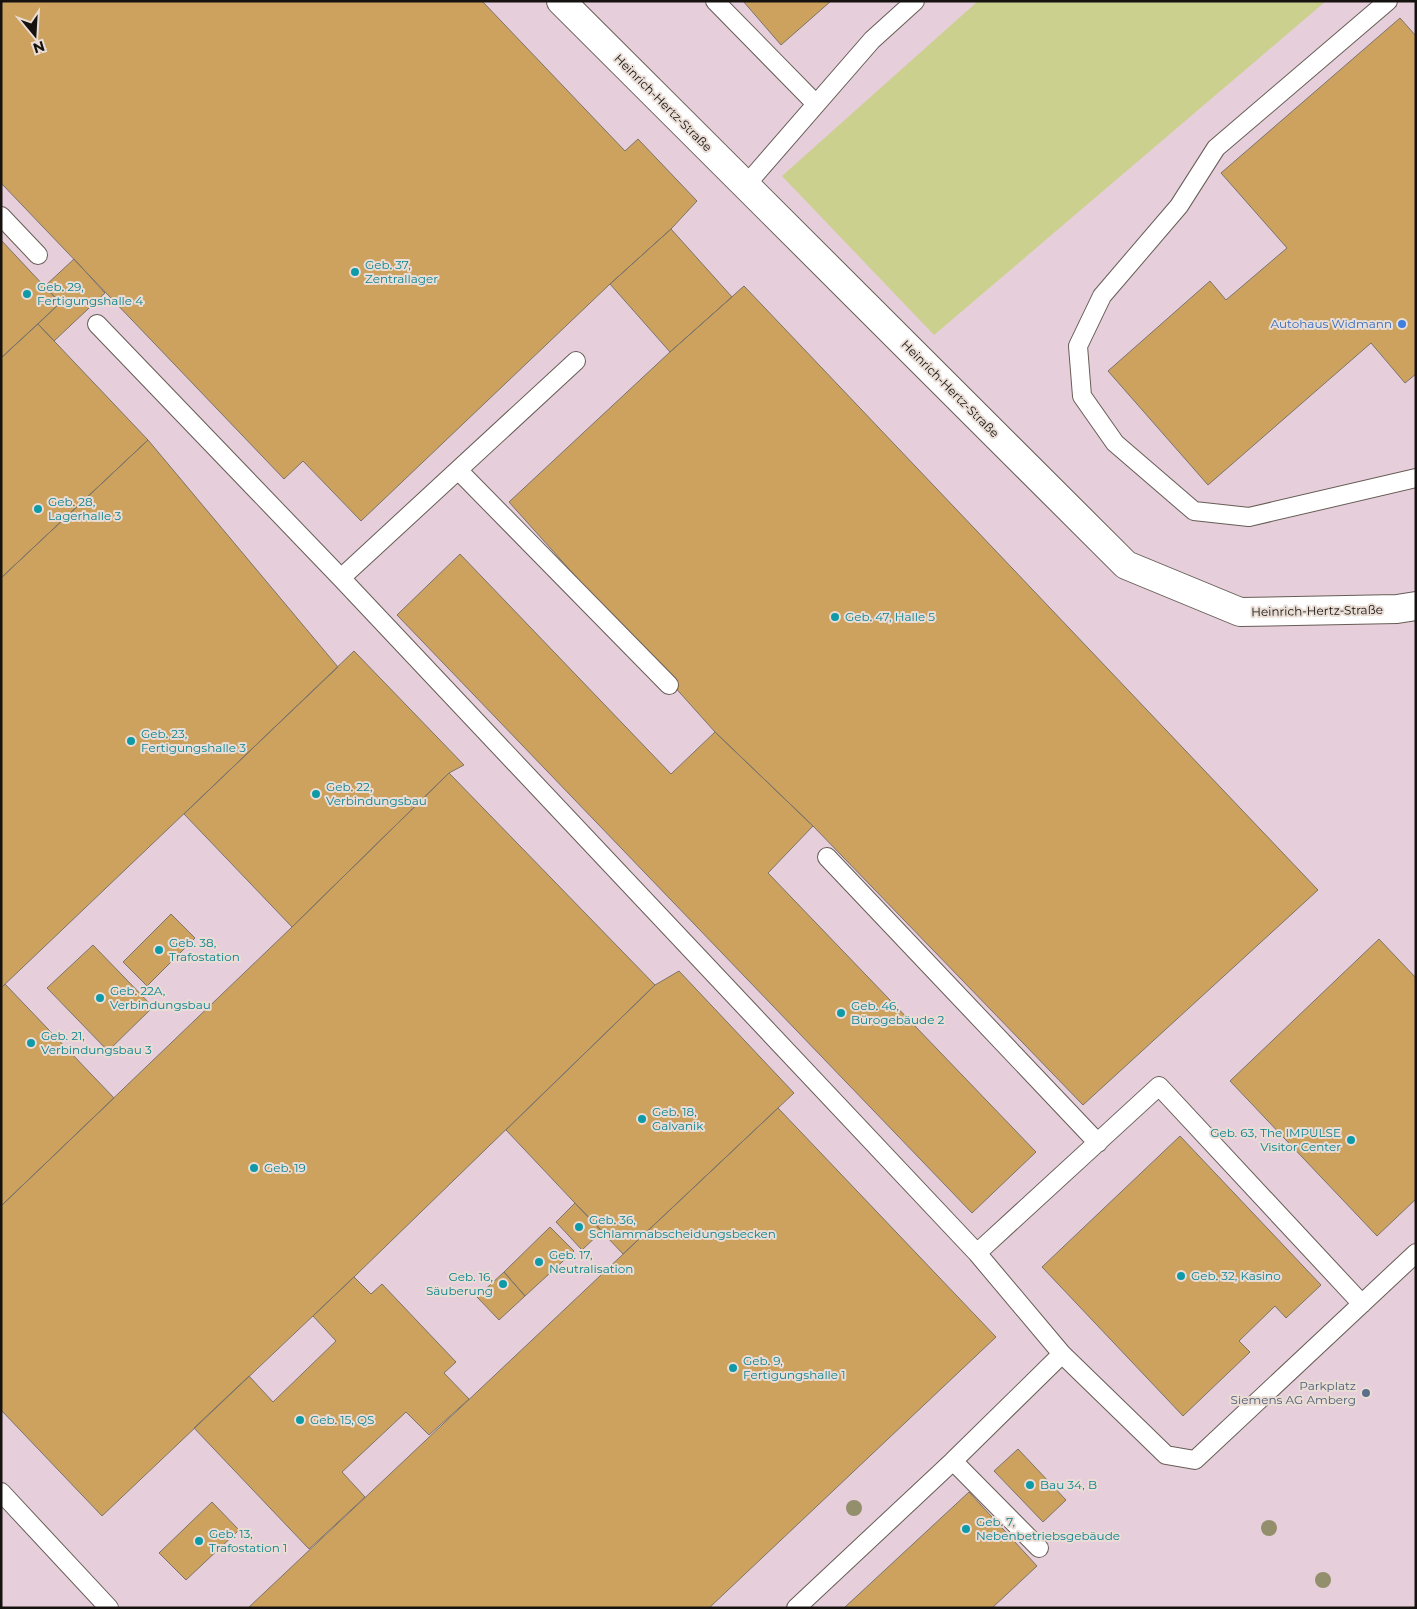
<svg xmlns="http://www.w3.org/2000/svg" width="1417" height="1609" font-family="Montserrat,sans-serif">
<rect width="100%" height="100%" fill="#e9ddd5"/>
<path fill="#e6ceda" d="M1,1H1416V1608H1Z"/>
<path fill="#cbd08f" d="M978,1H1326L934,335L782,176Z"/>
<path fill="#cda25e" stroke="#7b746a" d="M4,1H482L625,151L638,139L697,201L671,229L610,284L361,521L303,461L284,479L1,183V4Z
M743,1H831L781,45Z
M1400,18L1416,36V374L1405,383L1371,343L1208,485L1108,371L1210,281L1226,300L1287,248L1221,173Z
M671,229L732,297L670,352L610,284Z
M1,240L60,303L1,358Z
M74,259L105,293L54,341L38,324L60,303L45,286Z
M744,286L1318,890L1083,1105L813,826L715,732L509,502L670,352Z
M38,324L148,440L1,578V358Z
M148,440L338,667L1,988V578Z
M460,554L671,774L715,732L813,826L768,873L1036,1152L972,1213L397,615Z
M354,651L464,765L449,773L292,927L184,814Z
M449,773L655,985L354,1277L102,1516L1,1410V1206L292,927Z
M171,914L195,938L147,986L123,962Z
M1379,939L1416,978V1199L1377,1236L1230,1081Z
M93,945L153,1007L108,1051L47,988Z
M679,971L794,1093L623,1254L506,1130L655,985Z
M5,984L114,1098L1,1206V988Z
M778,1108L996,1337L709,1608H248Z
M1180,1136L1321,1285L1286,1318L1275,1306L1239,1341L1250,1352L1183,1416L1042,1267Z
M575,1203L602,1231L582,1250L556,1222Z
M550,1227L574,1251L525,1296L504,1272Z
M504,1272L525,1296L499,1320L477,1297Z
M354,1277L371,1294L382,1284L456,1362L444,1373L469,1399L429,1435L406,1412L342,1472L365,1497L309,1549L194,1428L249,1376L273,1402L336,1341L313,1316Z
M1018,1449L1066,1500L1043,1522L994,1471Z
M969,1492L1037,1566L992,1608H844Z
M212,1502L239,1530L186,1580L159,1553Z"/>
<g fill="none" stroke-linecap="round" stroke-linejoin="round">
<defs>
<path id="lane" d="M715,1L816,104
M1388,1L1216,148L1179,206L1102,296L1078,346L1082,396L1115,443L1194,511L1249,517L1416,478
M746,185L872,40L915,1
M1,216L38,255
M97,324L341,578L977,1253L1062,1354L953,1461L796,1608
M458,470L669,685
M341,578L576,361
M827,857L1098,1143
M977,1253L1159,1086L1362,1304
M1062,1354L1166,1455L1195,1460L1416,1253
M953,1461L1039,1548
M1,1492L109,1608"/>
<path id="street" d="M561,1L1126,565L1240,612L1397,609L1416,606"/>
</defs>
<use href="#lane" stroke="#675d56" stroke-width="20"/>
<use href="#street" stroke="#675d56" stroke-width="30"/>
<use href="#lane" stroke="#fff" stroke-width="18"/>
<use href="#street" stroke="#fff" stroke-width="28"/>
</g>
<g fill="#938f6c">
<circle cx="854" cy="1508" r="8"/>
<circle cx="1269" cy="1528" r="8"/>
<circle cx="1323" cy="1580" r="8"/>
</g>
<g fill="#0f9aa8" stroke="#e9ddd5" stroke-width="2">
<circle cx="355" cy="272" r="5"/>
<circle cx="27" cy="294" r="5"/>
<circle cx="38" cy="509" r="5"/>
<circle cx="835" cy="617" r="5"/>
<circle cx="131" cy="741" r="5"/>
<circle cx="316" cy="794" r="5"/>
<circle cx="159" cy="950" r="5"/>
<circle cx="100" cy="998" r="5"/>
<circle cx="841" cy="1013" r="5"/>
<circle cx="31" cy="1043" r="5"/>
<circle cx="642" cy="1119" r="5"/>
<circle cx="1351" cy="1140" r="5"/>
<circle cx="254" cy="1168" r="5"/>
<circle cx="579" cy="1227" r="5"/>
<circle cx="539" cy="1262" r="5"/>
<circle cx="1181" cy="1276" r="5"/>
<circle cx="503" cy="1284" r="5"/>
<circle cx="733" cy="1368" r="5"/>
<circle cx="300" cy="1420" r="5"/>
<circle cx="1030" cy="1485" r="5"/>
<circle cx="966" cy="1529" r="5"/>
<circle cx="199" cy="1541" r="5"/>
</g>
<circle fill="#3f7fe0" stroke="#e9ddd5" stroke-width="2" cx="1402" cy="324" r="5"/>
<circle fill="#5c6f8a" stroke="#e9ddd5" stroke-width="2" cx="1366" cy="1393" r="5"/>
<g text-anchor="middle" stroke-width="4" stroke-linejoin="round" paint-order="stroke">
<g font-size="12" fill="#16120f" stroke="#e9ddd5">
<text transform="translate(663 103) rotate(45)" y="4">Heinrich-Hertz-Straße</text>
<text transform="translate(950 389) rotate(45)" y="4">Heinrich-Hertz-Straße</text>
<text transform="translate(1317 611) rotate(-1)" y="4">Heinrich-Hertz-Straße</text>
</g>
<g font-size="12" fill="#0d838f" stroke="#e9ddd5" text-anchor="start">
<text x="365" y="269">Geb. 37,<tspan x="365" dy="14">Zentrallager</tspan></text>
<text x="37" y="291">Geb. 29,<tspan x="37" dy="14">Fertigungshalle 4</tspan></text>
<text x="48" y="506">Geb. 28,<tspan x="48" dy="14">Lagerhalle 3</tspan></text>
<text x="845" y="621">Geb. 47, Halle 5</text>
<text x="141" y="738">Geb. 23,<tspan x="141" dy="14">Fertigungshalle 3</tspan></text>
<text x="326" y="791">Geb. 22,<tspan x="326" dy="14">Verbindungsbau</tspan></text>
<text x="169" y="947">Geb. 38,<tspan x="169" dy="14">Trafostation</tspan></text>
<text x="110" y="995">Geb. 22A,<tspan x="110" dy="14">Verbindungsbau</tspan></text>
<text x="851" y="1010">Geb. 46,<tspan x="851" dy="14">Bürogebäude 2</tspan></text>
<text x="41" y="1040">Geb. 21,<tspan x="41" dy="14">Verbindungsbau 3</tspan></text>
<text x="652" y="1116">Geb. 18,<tspan x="652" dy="14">Galvanik</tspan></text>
<text x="1341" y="1137" text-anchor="end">Geb. 63, The IMPULSE<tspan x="1341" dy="14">Visitor Center</tspan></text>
<text x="264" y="1172">Geb. 19</text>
<text x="589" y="1224">Geb. 36,<tspan x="589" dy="14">Schlammabscheidungsbecken</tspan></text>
<text x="549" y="1259">Geb. 17,<tspan x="549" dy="14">Neutralisation</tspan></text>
<text x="1191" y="1280">Geb. 32, Kasino</text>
<text x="493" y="1281" text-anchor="end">Geb. 16,<tspan x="493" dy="14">Säuberung</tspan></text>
<text x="743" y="1365">Geb. 9,<tspan x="743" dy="14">Fertigungshalle 1</tspan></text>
<text x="310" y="1424">Geb. 15, QS</text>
<text x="1040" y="1489">Bau 34, B</text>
<text x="976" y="1526">Geb. 7,<tspan x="976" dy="14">Nebenbetriebsgebäude</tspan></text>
<text x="209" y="1538">Geb. 13,<tspan x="209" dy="14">Trafostation 1</tspan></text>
</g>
<g font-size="12" fill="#366cbe" stroke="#e9ddd5" text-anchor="end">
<text x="1392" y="328">Autohaus Widmann</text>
</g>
<g font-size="12" fill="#4e5e75" stroke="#e9ddd5" text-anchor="end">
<text x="1356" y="1390">Parkplatz<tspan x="1356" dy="14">Siemens AG Amberg</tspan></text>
</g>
</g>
<rect width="1417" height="1609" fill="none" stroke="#16120f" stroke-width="5"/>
<g transform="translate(35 35) rotate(162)" stroke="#e9ddd5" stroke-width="4" paint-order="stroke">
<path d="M0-4L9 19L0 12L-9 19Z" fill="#16120f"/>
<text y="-8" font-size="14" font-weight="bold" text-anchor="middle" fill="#16120f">N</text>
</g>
</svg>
